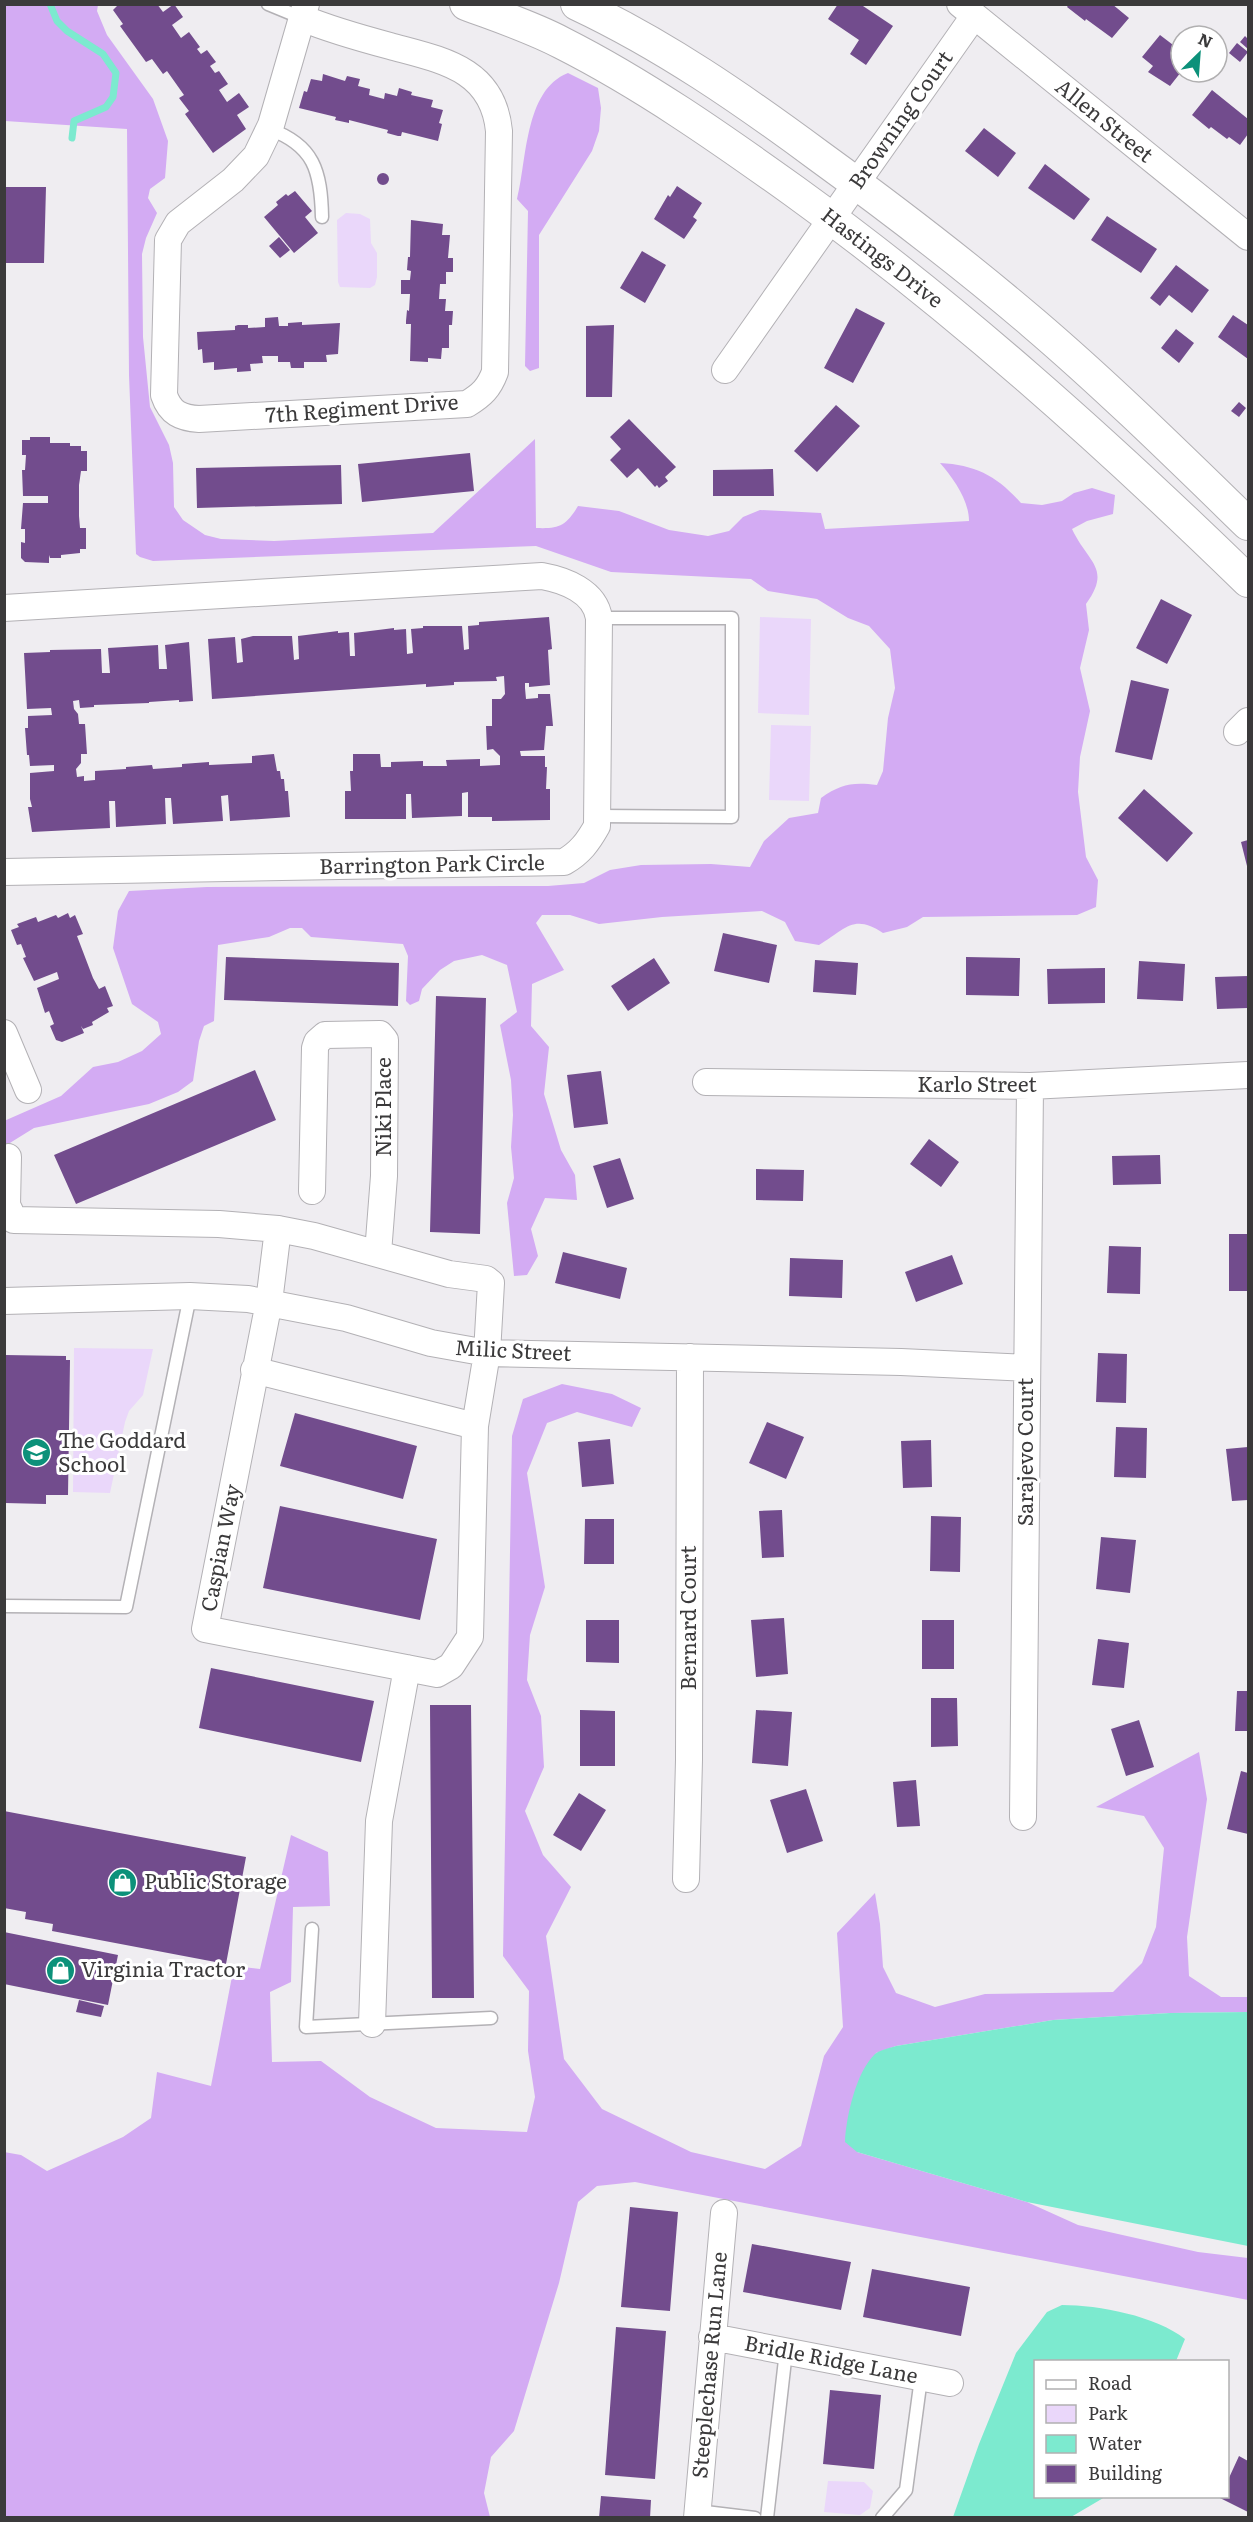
<svg xmlns="http://www.w3.org/2000/svg" width="1253" height="2522" font-family="Literata,serif">
<rect width="100%" height="100%" fill="#efedf1"/>
<path fill="#ead7fa" d="M346,213L360,214L370,219L371,243L377,253V277L375,285L370,288L340,287L338,282L337,220Z
M760,617L811,619L809,715L758,713Z
M771,725L811,726L809,801L769,800Z
M74,1348L153,1349L143,1395L129,1411L125,1422L110,1493L73,1492Z
M828,2481L864,2482L873,2491L870,2508L860,2515L824,2512Z"/>
<path fill="#d3abf3" d="M5,5H98L97,11L107,35L153,99L168,141L165,178L150,189L148,198L157,213L146,238L142,254L143,337L150,407L169,445L173,463L174,507L183,520L205,535L221,539L274,541L433,533L535,439L536,528C559,529 566,526 578,506L619,511L669,530L708,536L729,531L743,517L760,510L821,513L825,529L969,521C969,500 953,478 940,463C976,465 997,476 1021,503L1042,505L1062,501L1074,493L1092,488L1115,495L1113,514L1087,521L1072,529C1088,563 1112,568 1086,604L1089,630L1080,668L1090,711L1080,757L1078,792L1086,857L1098,880L1096,907L1077,915L923,917L907,927L883,933C854,913 845,929 819,945L795,941L785,922L762,911L662,917L599,924L570,915H542L536,923L564,970L532,984L531,1026L549,1047L544,1094L561,1150L575,1175L577,1200L545,1198L531,1229L538,1256L527,1275L514,1276L507,1203L514,1178L511,1147L513,1115L511,1080L500,1025L517,1012L507,965L482,955L454,961L440,970L422,989L419,1001L410,1005L406,1001L408,956L403,944L311,937L302,928H290L269,937L218,945L214,1021L204,1026L199,1041L193,1081L178,1092L149,1104L34,1128L5,1146L4,1121L61,1096L93,1067L118,1062L142,1051L161,1034L158,1022L132,1004L113,948L118,911L129,891L207,887L548,886L584,883L610,870L641,865L711,864L750,867L764,841L789,818L818,813L821,798C841,784 852,782 877,785L883,771L888,718L895,688L890,649L869,626L848,618L817,599L768,591L751,579L611,572L536,546L153,561L140,557L136,554L129,375L127,129L5,121Z
M568,73L598,88L601,108L599,131L592,151L539,235V368L530,371L525,366L528,211L517,199C527,162 524,90 568,73Z
M562,1384L612,1394L641,1408L632,1427L577,1412L547,1423L527,1473L545,1587L530,1635L527,1680L541,1716L544,1767L525,1811L543,1855L571,1887L546,1936L564,2059L602,2109L691,2152L765,2169L801,2146L824,2056L843,2027L837,1933L875,1893L880,1924L883,1967L896,1993L935,2007L985,1994L1113,1992L1142,1963L1156,1927L1164,1848L1144,1816L1096,1807L1199,1752L1207,1799L1187,1937L1189,1976L1221,1997H1248V2012L1170,2013L1053,2020L896,2046L876,2053L857,2152L1027,2202L1078,2225L1198,2252L1248,2258V2300L635,2182L597,2186L578,2202L559,2283L514,2431L491,2457L484,2493L490,2517H5L4,2152L21,2155L47,2171L123,2137L151,2118L157,2072L211,2086L234,1966L260,1969L291,1835L328,1852L330,1906L293,1907L291,1982L270,1992L272,2062L321,2061L370,2097L436,2128L527,2132L535,2097L528,2051L529,1991L503,1956L512,1436L523,1399Z"/>
<path fill="#7ceacf" d="M1248,2012V2246L1027,2202L857,2152L845,2142C846,2117 856,2072 875,2054C880,2050 890,2048 896,2046L1053,2020L1170,2013Z
M1062,2305C1099,2305 1156,2316 1185,2339L1176,2361L1036,2362V2496L1105,2497L1071,2517H953L979,2444L1016,2353L1047,2312Z"/>
<g fill="none" stroke-linecap="round" stroke-linejoin="round">
<path stroke="#7ceacf" stroke-width="7" d="M50,4L57,21L67,31L103,54L116,73L113,97L106,107L74,121L72,138"/>
</g>
<path fill="#724c8d" d="M116,4H157L163,12L174,4L183,17L172,25L181,38L189,32L200,47L197,49L201,54L207,50L216,62L210,66L215,73L219,71L228,84L219,90L227,102L239,93L249,107L237,115L246,129L213,153L185,114L189,111L179,98L184,95L167,71L163,74L152,59L146,62L120,26L123,24L113,10L117,6Z
M838,4H860L893,26L866,65L850,54L859,40L828,19Z
M1069,4H1112L1129,18L1112,38L1086,19L1085,21L1067,7Z
M1160,35L1181,51V72L1170,86L1148,72L1153,66L1142,57Z
M1245,36L1248,39V49L1240,42Z
M1237,43L1248,52L1240,62L1229,53Z
M323,74L345,81L347,76L360,79L358,86L370,89L369,95L384,99L385,93L397,96L399,88L412,92L411,95L433,100L431,107L443,110L439,123L442,124L438,141L402,132L401,136H398L387,133L388,130L349,120V123L335,120L336,117L299,108L304,91L307,92L311,79L322,81Z
M1212,90L1248,119V134L1240,145L1229,137L1227,139L1211,127L1209,129L1192,115Z
M984,128L1016,153L998,177L965,151Z
M1045,164L1090,199L1074,220L1028,188Z
M377 179a6 6 0 1 1 12 0a6 6 0 1 1-12 0Z
M677,186L702,203L693,217L697,220L684,239L654,219L668,195L670,197Z
M5,187H46L44,263H5Z
M295,191L312,211L305,217L318,233L294,253L264,217L278,205L276,202L286,194L288,196Z
M1107,216L1157,249L1141,273L1091,240Z
M411,220L443,224L442,235H450L448,258H453V272H446V284H440L439,299H446L445,311H453L452,325H449V348H442L441,359L428,358V362L410,361L411,324H406V321L407,310L409,311L410,294H401V280H410L411,271L407,270L408,257H410Z
M279,237L290,250L280,258L269,246Z
M642,251L666,265L645,303L620,288Z
M1176,265L1209,290L1192,313L1169,295L1160,306L1150,298Z
M856,308L885,323L853,383L824,368Z
M1233,315L1248,325V359L1218,337Z
M278,317L279,326H288V323L302,322V325L340,323L338,354L326,355L327,362H304V368H291L290,362H278V356H262L263,363L250,364L251,371L237,372V368L214,370V362L203,363L202,349L198,350L197,332L235,330V326L238,325H248V328L265,327V318Z
M614,325L612,397H586V326Z
M1176,329L1194,343L1179,363L1161,348Z
M1239,402L1246,408L1239,417L1231,411Z
M836,405L860,426L817,472L794,451Z
M629,419L676,467L665,477L668,481L659,488L657,485L655,487L638,468L627,478L610,460L621,449L610,437Z
M30,437H50V443H70V446H81V451H87V471H81L79,485V516L80,528H86V549H80V553L61,555V558H50L49,555V563L25,562L21,558V542L25,543V529H21L23,503H48V496H23L22,470H25L26,455H22V440H30Z
M470,453L474,491L362,502L358,464Z
M341,465L342,504L197,508L196,468Z
M773,469L774,496H713V470Z
M1161,599L1192,615L1167,664L1136,648Z
M549,617L552,649L548,650L550,685L529,687V683H525V688L526,699L538,698V694H550L553,726H546L544,750L520,751L521,756H545V767H547L546,789H550V820L492,821V817H468V792L462,793V816L412,818L411,794H406V819H345V791H351L350,771H353V754H380L381,767H391V762L423,761V766H447L446,760L480,759V766L500,765V756L493,749L487,750L486,726H492V699H501L505,694L504,676L496,677L497,681L454,682V685L426,687V684L212,699L208,639L235,637L237,663L243,662L241,639L253,636H292L294,660L299,659L298,636L338,631V633L349,632L350,656H355L354,633L394,628V630L406,629L407,654L413,653L411,629L423,628V626H462L464,650L469,649L468,626L479,625V622Z
M189,642L193,701L179,702V700L149,702V703L94,705V707L80,708L79,700L73,701L74,709L78,714L79,724H85L87,754H81V763L76,769L77,777L84,776V781L95,780V771L126,769V767L152,765L153,769L182,767V764L209,762V765L252,763V756L274,754L277,771H280L281,779H284L285,791H288L290,817L230,821L228,795L221,796L223,821L173,824L171,798H165L166,824L116,827L115,801H109L110,828L32,832L28,807H32L30,799V773L54,771V765L30,766L29,755H27L25,728H28V716L52,715L51,708L27,709L24,653L50,652V650L101,649L102,673H110L108,648L158,645L159,669H167L165,645Z
M1131,680L1169,689L1152,760L1115,752Z
M1144,789L1193,833L1167,862L1118,818Z
M1248,840V870L1241,842Z
M68,913L70,918L75,915L83,934L77,936L93,978L99,989L105,986L113,1006L107,1008L109,1012L92,1022L93,1025L83,1029L81,1026L84,1033L62,1042L56,1040L50,1026L54,1024L49,1011L45,1013L37,988L59,979L57,972L34,981L23,958L26,957L21,944L17,945L11,930L19,927L17,924L36,917L38,922L56,915L58,918Z
M723,933L777,945L769,983L714,971Z
M226,957L399,963L398,1006L224,1000Z
M966,957L1020,958L1019,996L966,995Z
M654,958L670,983L628,1011L611,986Z
M815,960L858,963L856,995L813,992Z
M1139,961L1185,964L1183,1001L1137,999Z
M1105,968V1003L1048,1004L1047,969Z
M1248,976V1008L1217,1009L1215,977Z
M436,996L486,998L480,1234L430,1232Z
M255,1070L276,1120L76,1204L54,1155Z
M601,1071L608,1124L574,1128L567,1075Z
M929,1139L959,1162L941,1187L910,1164Z
M1160,1155L1161,1184L1113,1185L1112,1156Z
M620,1158L634,1199L607,1208L593,1166Z
M756,1169L804,1170L803,1201L756,1200Z
M1229,1234H1248V1291H1229Z
M1109,1246L1141,1247L1140,1294L1107,1293Z
M563,1252L627,1268L620,1299L555,1283Z
M952,1255L963,1284L916,1302L905,1272Z
M790,1258L843,1260L842,1298L789,1296Z
M1098,1353L1127,1354L1126,1403L1096,1402Z
M5,1355L66,1356V1360H70L68,1495H46V1504L5,1503Z
M295,1413L417,1446L403,1499L280,1466Z
M767,1422L804,1437L786,1479L749,1463Z
M1116,1427L1147,1428L1146,1478L1114,1477Z
M610,1439L614,1484L582,1487L578,1442Z
M931,1440L932,1487L903,1488L901,1441Z
M1248,1447V1500L1232,1501L1226,1449Z
M280,1506L437,1539L420,1620L263,1588Z
M782,1510L784,1557L762,1558L759,1511Z
M931,1516L961,1517L960,1572L930,1571Z
M585,1519H614V1564H584Z
M1101,1537L1136,1540L1130,1593L1096,1589Z
M784,1618L788,1674L756,1677L751,1620Z
M586,1620H619V1663L586,1662Z
M922,1620H954V1669H922Z
M1098,1639L1129,1643L1124,1688L1092,1685Z
M211,1668L374,1701L361,1762L199,1728Z
M1237,1691H1248V1731H1235Z
M931,1698H957L958,1746L931,1747Z
M430,1705H471L474,1998H432Z
M580,1710L615,1711V1766H580Z
M756,1710L792,1712L788,1766L752,1763Z
M1139,1720L1154,1767L1126,1776L1111,1729Z
M1241,1771L1248,1773V1834L1227,1829Z
M916,1780L920,1826L897,1827L893,1782Z
M806,1789L823,1841L787,1853L770,1800Z
M579,1793L606,1810L581,1851L553,1835Z
M4,1811L246,1857L226,1964L52,1931L53,1924L25,1919L26,1912L4,1908Z
M4,1932L118,1955L108,2005L4,1984Z
M79,2000L104,2006L101,2017L76,2012Z
M630,2207L678,2212L670,2311L621,2307Z
M752,2244L851,2262L841,2310L743,2292Z
M872,2269L970,2287L961,2336L863,2317Z
M616,2327L666,2331L655,2479L605,2475Z
M830,2390L881,2395L874,2469L823,2464Z
M1239,2456L1248,2461V2512L1216,2496H1228V2480Z
M601,2496L651,2500L650,2518H599Z"/>
<g fill="none" stroke-linecap="round" stroke-linejoin="round">
<defs>
<path id="service" d="M268,4L302,18
M269,129C314,145 321,171 322,217
M597,816L732,817V618H599
M4,1606L126,1607L190,1296
M312,1929L306,2027L491,2018
M697,2511L755,2518
M767,2518L786,2351
M882,2518L906,2490L921,2378"/>
<path id="minor" d="M960,4L1248,237
M302,18C331,30 360,38 390,46C441,60 493,68 499,131L495,372C489,388 482,395 467,404L199,419C181,418 170,413 164,395L168,240L178,223L233,180L256,156L271,125L306,4
M725,370L974,16
M4,608L542,576C564,580 595,591 599,618L597,826C588,842 580,853 564,862L4,872
M1237,732L1248,721
M4,1033L28,1090
M706,1082L1030,1086L1248,1075
M8,1157L7,1205L14,1220L219,1224L278,1229L314,1236L449,1274L486,1279L491,1283L487,1353L475,1426L470,1637L451,1666L437,1674L205,1629L269,1302L278,1229
M312,1191L315,1048L317,1042L325,1035L380,1034L385,1040L384,1176L378,1253
M4,1301L190,1296L248,1299L346,1318L431,1343L487,1353L901,1362L1027,1368
M254,1370L475,1426
M1023,1817L1030,1086
M686,1879L689,1760L690,1357
M372,2024L379,1821L407,1668
M712,2337L950,2383
M697,2518L724,2213"/>
<path id="tertiary" d="M466,4C498,16 532,27 562,43C643,84 720,138 794,191C956,308 1105,442 1248,581
M577,4C664,45 742,99 819,156C892,209 964,264 1033,323C1108,387 1178,456 1248,524"/>
</defs>
<use href="#service" stroke="#b3b1b5" stroke-width="15"/>
<use href="#minor" stroke="#b3b1b5" stroke-width="28"/>
<use href="#tertiary" stroke="#b3b1b5" stroke-width="34"/>
<use href="#service" stroke="#fff" stroke-width="12"/>
<use href="#minor" stroke="#fff" stroke-width="26"/>
<use href="#tertiary" stroke="#fff" stroke-width="32"/>
</g>
<defs>
<symbol id="school-disc" viewBox="-11 -11 22 22"><circle r="9.5" fill="#0c917a" stroke="#fff"/><path d="M0-5L7-2L0 1L-7-2ZM-4 1L0 2.5L4 1V4Q0 6-4 4Z" fill="#fff"/></symbol>
<symbol id="shop-disc" viewBox="-11 -11 22 22"><circle r="9.5" fill="#0c917a" stroke="#fff"/><path d="M-5-2.5h2.3a2.7 3.5 0 0 1 5.4 0H5L5.5 6h-11ZM-1.5-2.5h3a1.5 2.3 0 0 0-3 0Z" fill="#fff"/></symbol>
</defs>
<g fill-rule="evenodd">
<use href="#school-disc" x="20" y="1436" width="33" height="33"/>
<use href="#shop-disc" x="106" y="1866" width="33" height="33"/>
<use href="#shop-disc" x="44" y="1954" width="33" height="33"/>
</g>
<g text-anchor="middle" stroke-width="6" stroke-linejoin="round" paint-order="stroke">
<g font-size="21" fill="#3b3a3b" stroke="#fff">
<text transform="translate(901 120) rotate(-55)" y="7">Browning Court</text>
<text transform="translate(1104 121) rotate(39)" y="7">Allen Street</text>
<text transform="translate(882 258) rotate(38)" y="7">Hastings Drive</text>
<text transform="translate(362 409) rotate(-4)" y="7">7th Regiment Drive</text>
<text transform="translate(432 865) rotate(-1)" y="7">Barrington Park Circle</text>
<text x="977" y="1092">Karlo Street</text>
<text transform="translate(384 1107) rotate(-90)" y="7">Niki Place</text>
<text transform="translate(513 1351) rotate(3)" y="7">Milic Street</text>
<text transform="translate(1026 1452) rotate(-90)" y="7">Sarajevo Court</text>
<text transform="translate(221 1548) rotate(-79)" y="7">Caspian Way</text>
<text transform="translate(689 1618) rotate(-90)" y="7">Bernard Court</text>
<text transform="translate(831 2360) rotate(11)" y="7">Bridle Ridge Lane</text>
<text transform="translate(710 2365) rotate(-85)" y="7">Steeplechase Run Lane</text>
</g>
<g font-size="21" fill="#3b3a3b" stroke="#fff" text-anchor="start">
<text x="58" y="1448">The Goddard<tspan x="58" dy="24">School</tspan></text>
<text x="144" y="1889">Public Storage</text>
<text x="81" y="1977">Virginia Tractor</text>
</g>
</g>
<rect width="1253" height="2522" fill="none" stroke="#3b3a3b" stroke-width="12"/>
<rect x="1034" y="2360" width="195" height="138" fill="#ffffff" stroke="#b1b0b1" stroke-width="1.5"/>
<rect x="1046" y="2380" width="30" height="9" fill="#ffffff" stroke="#b1b0b1" stroke-width="1.5"/>
<text x="1088" y="2390" font-size="18" fill="#3b3a3b">Road</text>
<rect x="1046" y="2405" width="30" height="18" fill="#ead7fa" stroke="#b1b0b1" stroke-width="1.5"/>
<text x="1088" y="2420" font-size="18" fill="#3b3a3b">Park</text>
<rect x="1046" y="2435" width="30" height="18" fill="#7ceacf" stroke="#b1b0b1" stroke-width="1.5"/>
<text x="1088" y="2450" font-size="18" fill="#3b3a3b">Water</text>
<rect x="1046" y="2465" width="30" height="18" fill="#724c8d" stroke="#b1b0b1" stroke-width="1.5"/>
<text x="1088" y="2480" font-size="18" fill="#3b3a3b">Building</text>
<g transform="translate(1199 54) rotate(25)"><circle r="28" fill="#ffffff" stroke="#b1b0b1" stroke-width="1.5"/>
<path d="M0-4.5L10 22L0 15L-10 22Z" fill="#0c917a"/>
<text y="-9" font-size="16" font-weight="bold" text-anchor="middle" fill="#3b3a3b">N</text>
</g>
</svg>
